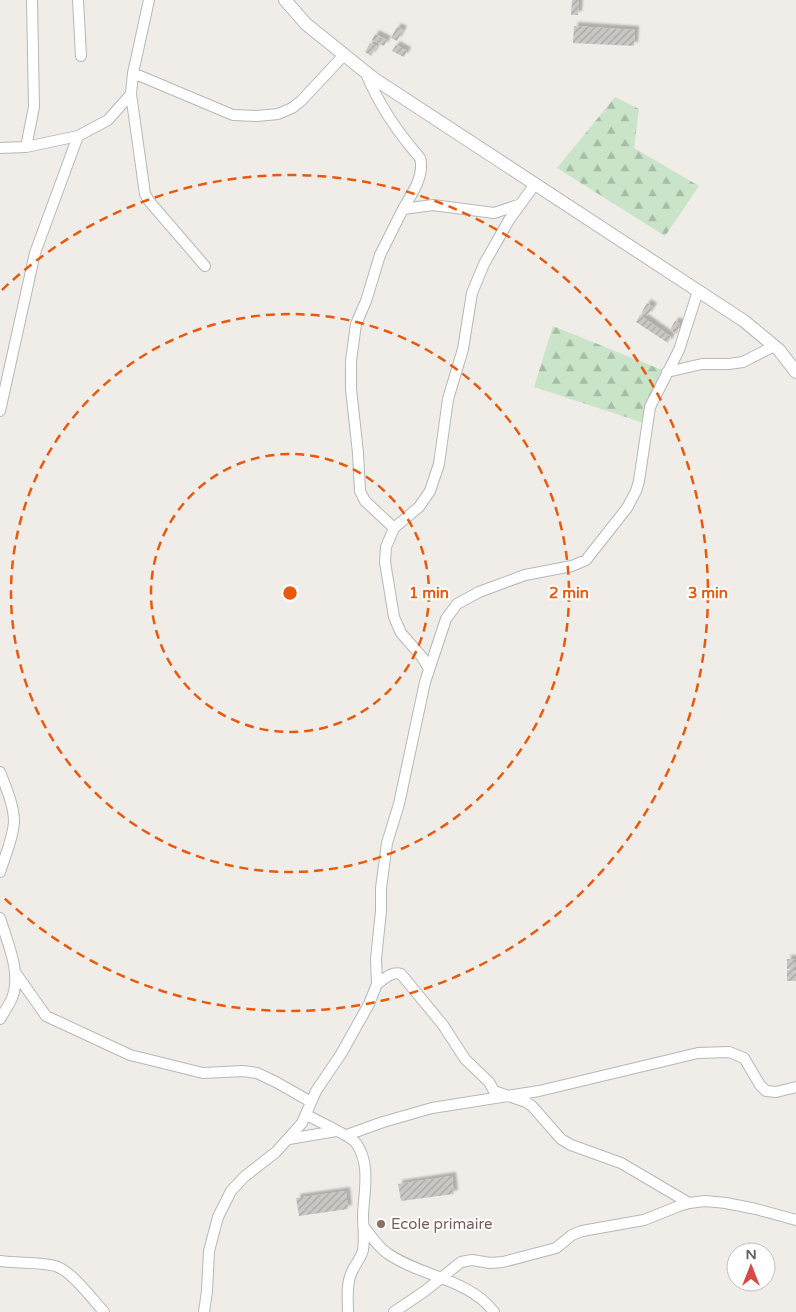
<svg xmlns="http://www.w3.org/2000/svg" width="796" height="1312" font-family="'Varela Round',sans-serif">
<defs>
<pattern id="forest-firs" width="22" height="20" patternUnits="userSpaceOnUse" patternTransform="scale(1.25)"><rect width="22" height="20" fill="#c9e4c8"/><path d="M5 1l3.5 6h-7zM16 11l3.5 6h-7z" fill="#a6bca6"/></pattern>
<pattern id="building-hatch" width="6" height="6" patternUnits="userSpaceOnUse" patternTransform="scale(1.25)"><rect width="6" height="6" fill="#cbc8c4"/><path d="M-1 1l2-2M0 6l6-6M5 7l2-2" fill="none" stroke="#a8a6a3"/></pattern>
<filter id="shadow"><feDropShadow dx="4" dy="-4" stdDeviation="1" flood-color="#0004"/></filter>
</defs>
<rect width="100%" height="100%" fill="#f0ede8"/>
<path fill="url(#forest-firs)" d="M615,97L639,109L634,148L699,186L665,236L557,168Z
M553,326L667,372L647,424L534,387Z"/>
<path fill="url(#building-hatch)" filter="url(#shadow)" d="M572,0H579L578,15H571Z
M574,26L635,30L634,46L573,43Z
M397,27L403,30L397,41L391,38Z
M375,34L387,40L384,46L372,40Z
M370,43L377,46L371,56L365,52Z
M396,45L407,51L404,57L392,51Z
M647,303L653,307L647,316L642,312Z
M640,315L671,337L668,343L636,322Z
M675,321L680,324L677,334L670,330Z
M787,959H795V969H787Z
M787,970H796V981H787Z
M452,1176L454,1194L401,1201L398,1184Z
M346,1191L348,1209L299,1216L296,1198Z"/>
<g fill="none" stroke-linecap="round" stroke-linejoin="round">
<defs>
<path id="minor" d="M78,0L81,56
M365,71C379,105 396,130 420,158C425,175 412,194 403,209
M133,73L233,115L257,116L278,114L292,108L301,101L344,55
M131,94L145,194L149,201L205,266
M26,147L34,107L32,0
M0,148L26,147L78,136
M667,372L702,364H729L743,362L774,346
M0,411L35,253L78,136L108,120L131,94L133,73L149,0
M394,528L365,501L360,491L358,453L351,389V361L356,324L366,301L380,255L403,209L433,205L494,213L521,204
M429,669L422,657L401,633L394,617L385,562L386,547L394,528L419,507L430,491L439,464L448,399L463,349L472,293L484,264L509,220L535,184
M0,772C6,788 14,805 14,822C13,839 5,856 0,872
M0,918C7,942 22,973 12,998C9,1005 4,1012 0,1019
M15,972L46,1016L130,1055L203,1073L243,1071L257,1073L276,1082L311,1102
M377,984C384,979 392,971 401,974L443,1025L465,1059L489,1082L494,1091L526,1102L532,1106L561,1139L571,1145L621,1163L689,1203
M307,1115C317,1121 351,1136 356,1143C371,1164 364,1192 363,1215C363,1227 365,1238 363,1250C361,1259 354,1265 351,1274C346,1285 348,1300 348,1312
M347,1135L383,1122L432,1108L539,1091L698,1053L729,1052L744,1058L760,1085L766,1091L776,1092L796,1087
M289,1139L336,1131
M364,1227C371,1236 378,1247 387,1253C421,1277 468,1278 494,1312
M0,1261C18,1264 38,1261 55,1266C71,1270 93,1300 104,1312
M204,1312L207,1291L209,1251L218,1217L231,1191L244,1177L276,1152L302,1123L316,1091L341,1054L369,1004L377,984L376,959L381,911V888L387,843L399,804L425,682L446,619L457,604L479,592L525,575L572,566L586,560L627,508L636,491L639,481L650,407L679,350L698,291
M394,1312L425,1291L461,1262L472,1260L490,1263L503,1262L556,1248L572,1235L582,1231L644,1220L679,1206L689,1203L705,1201L726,1203L756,1209L796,1220"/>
<path id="tertiary" d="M285,0L306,24L373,78L744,321L779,350L796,372"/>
</defs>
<use href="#minor" stroke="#b5b8bb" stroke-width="12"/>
<use href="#tertiary" stroke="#b5b8bb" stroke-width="14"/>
<use href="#minor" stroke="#fff" stroke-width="10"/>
<use href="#tertiary" stroke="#fff" stroke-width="12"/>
</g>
<g fill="none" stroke="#e8590c" stroke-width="2.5" stroke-dasharray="9 6">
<circle cx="290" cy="593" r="139"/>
<circle cx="290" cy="593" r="279"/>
<path d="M2 290A418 418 0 1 1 2 896"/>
</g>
<circle fill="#8d6e63" stroke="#fff" stroke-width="2" cx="381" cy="1224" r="5"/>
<g text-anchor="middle" stroke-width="4" stroke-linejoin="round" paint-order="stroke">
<g font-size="15" fill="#785e54" stroke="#fff" text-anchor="start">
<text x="391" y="1229">Ecole primaire</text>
</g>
</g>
<circle cx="290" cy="593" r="8" fill="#e8590c" stroke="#fff" stroke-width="2.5"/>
<g font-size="15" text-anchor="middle" font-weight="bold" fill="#e8590c" stroke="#fff" stroke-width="4" stroke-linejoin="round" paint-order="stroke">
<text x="429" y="598">1 min</text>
<text x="569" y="598">2 min</text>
<text x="708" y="598">3 min</text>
</g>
<g transform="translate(751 1267)"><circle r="24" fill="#ffffff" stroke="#bfc1c2"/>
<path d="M0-4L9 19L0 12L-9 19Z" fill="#d84846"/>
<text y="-8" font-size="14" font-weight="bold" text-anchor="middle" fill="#5f6366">N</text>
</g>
</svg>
